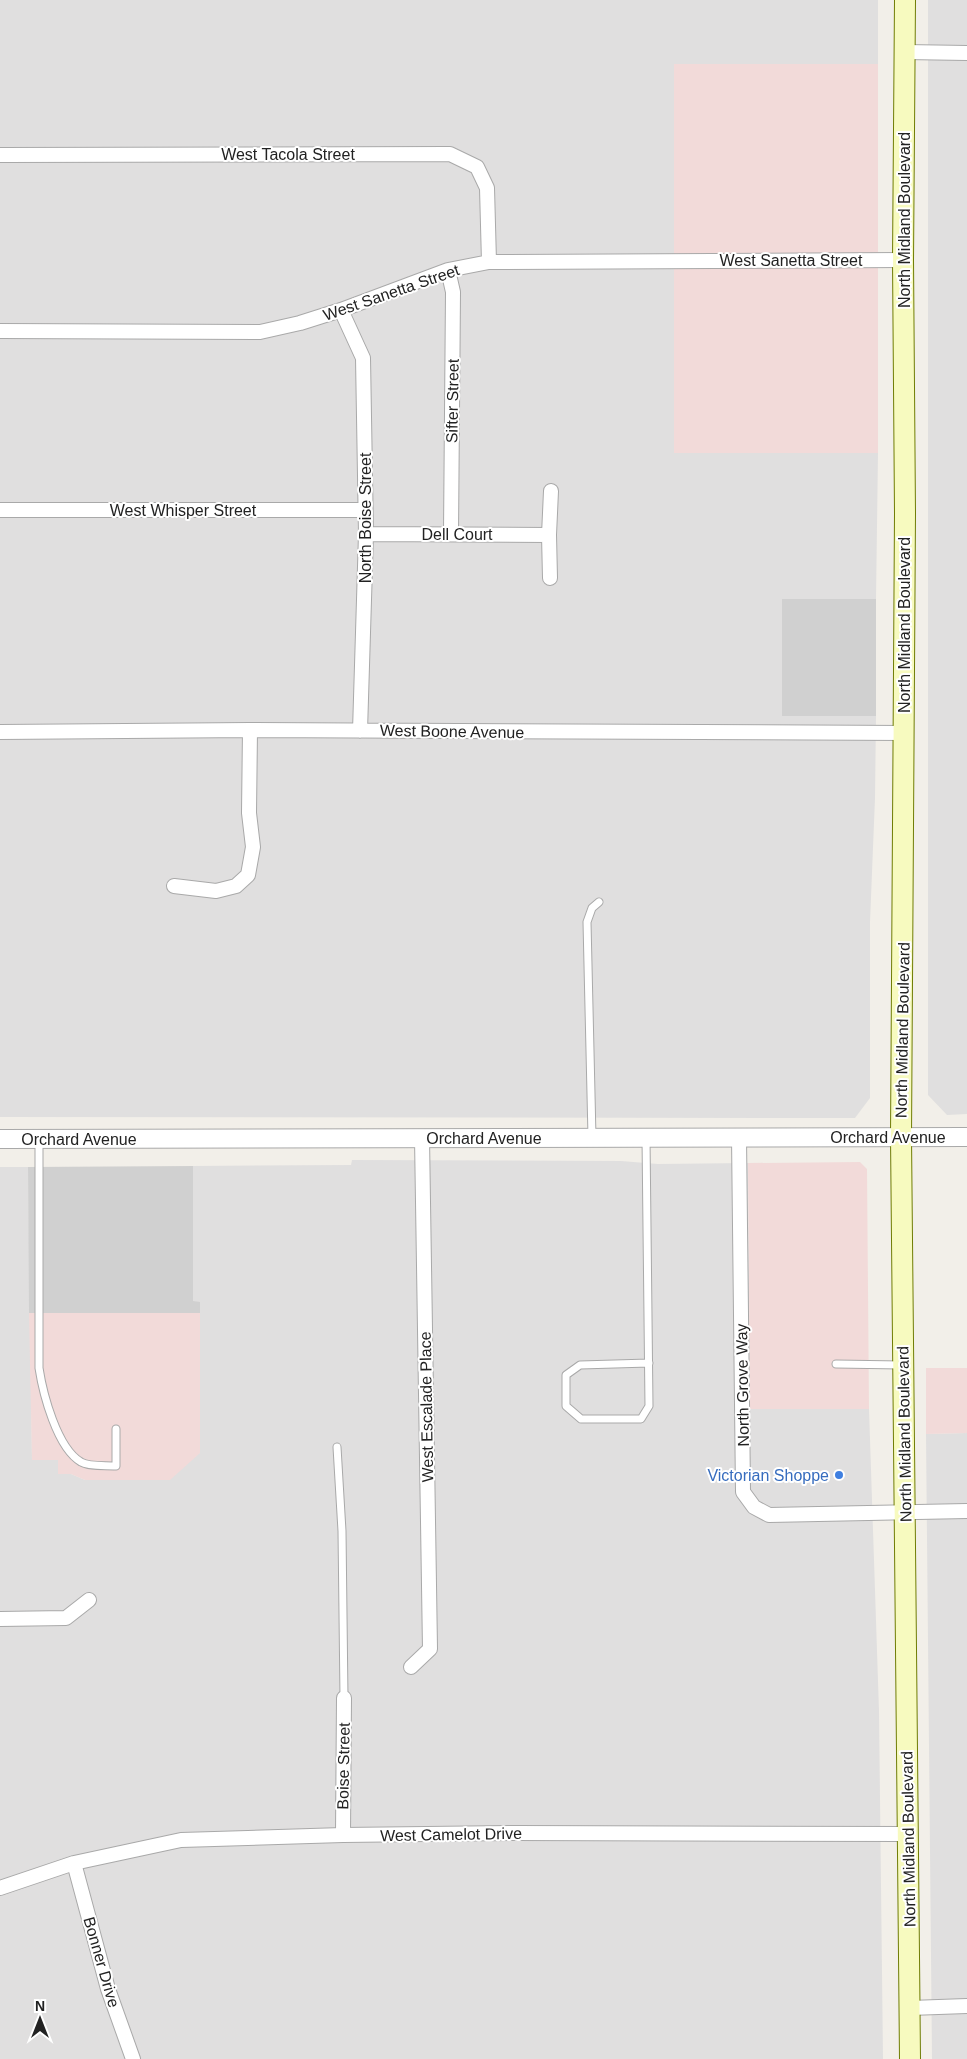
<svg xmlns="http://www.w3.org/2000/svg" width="967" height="2059" font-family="Arial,sans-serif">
<rect width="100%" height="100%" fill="#f2efe9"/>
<path fill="#e0dfdf" d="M0,0H878V64H674V453H878L876,599H782V716H876L875,798L870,922V1098L855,1118L0,1117Z
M928,0H967V1114L947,1115L928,1095Z
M352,1160L621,1161L658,1164L748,1163L750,1409H869L879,1711L883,2059H0V1167H28L32,1459L58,1460L71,1474L85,1480L200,1453V1302H193V1166L351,1165Z
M967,1433V2059H932L926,1434Z"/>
<path fill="#f2dad9" d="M674,64H878V453H674Z
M860,1162L867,1169L869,1409H750L748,1163Z
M29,1313H200V1453L170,1480H85L71,1474H58V1460H32Z
M926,1368H967V1433L926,1434Z"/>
<path fill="#d0d0d0" d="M782,599H876V716H782Z
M193,1166V1301L200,1302V1313H29L28,1167Z"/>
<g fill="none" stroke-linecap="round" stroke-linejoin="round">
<defs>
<path id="service" d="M592,1137L587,922L592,908L599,902
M646,1138L649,1406L641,1419H581L566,1406V1375L580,1365L649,1363
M39,1140V1368C43,1394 57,1448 81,1462C89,1467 106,1465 116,1466V1429
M836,1364L901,1365
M337,1447L342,1531L344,1698"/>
<path id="minor" d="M905,52L967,53
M0,155L450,154L477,167L487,188L489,262
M448,270L453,292L451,533
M341,310L363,358L366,534L360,731
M0,331L260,332L300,323L341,310L448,270L489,262L903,260
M0,510H365
M366,534L549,535L550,578
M549,535L551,491
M0,732L250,730L904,733
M174,886L216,891L236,886L248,875L253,847L249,813L250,730
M739,1137L743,1492L754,1507L769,1515L967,1511
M0,1619L66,1618L89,1600
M411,1667L430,1649L422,1138
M343,1835L344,1698
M74,1863L108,1989L133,2059
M0,1888L74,1863L181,1840L343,1835L515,1833L908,1834
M910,2008L967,2006"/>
<path id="tertiary" d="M0,1139L967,1137"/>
<path id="secondary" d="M905,0L903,260L905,513L901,1137L910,2059"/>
</defs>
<use href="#service" stroke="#a9a9a9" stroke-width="9"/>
<use href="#minor" stroke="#a9a9a9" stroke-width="16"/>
<use href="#tertiary" stroke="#a9a9a9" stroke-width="20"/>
<use href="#secondary" stroke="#707d05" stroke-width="22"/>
<use href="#service" stroke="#fff" stroke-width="7"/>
<use href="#minor" stroke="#fff" stroke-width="14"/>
<use href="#tertiary" stroke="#fff" stroke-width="18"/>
<use href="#secondary" stroke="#f7fabf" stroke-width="20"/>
</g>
<circle fill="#3f7fe0" stroke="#fff" stroke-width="2" cx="839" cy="1475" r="5"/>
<g text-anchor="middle" stroke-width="4" stroke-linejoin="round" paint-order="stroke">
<g font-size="16" fill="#222" stroke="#fff">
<text x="288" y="160">West Tacola Street</text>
<text transform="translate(904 220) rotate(-90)" y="6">North Midland Boulevard</text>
<text x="791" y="266">West Sanetta Street</text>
<text transform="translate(391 292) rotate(-19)" y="6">West Sanetta Street</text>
<text transform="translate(452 401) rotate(-89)" y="6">Sifter Street</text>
<text x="183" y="516">West Whisper Street</text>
<text transform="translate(365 518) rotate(-90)" y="6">North Boise Street</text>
<text x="457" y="540">Dell Court</text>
<text transform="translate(904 625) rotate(-90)" y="6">North Midland Boulevard</text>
<text transform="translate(452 731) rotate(1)" y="6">West Boone Avenue</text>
<text transform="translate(902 1030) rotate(-89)" y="6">North Midland Boulevard</text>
<text x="888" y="1143">Orchard Avenue</text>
<text x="484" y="1144">Orchard Avenue</text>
<text x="79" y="1145">Orchard Avenue</text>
<text transform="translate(742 1385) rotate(-91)" y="6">North Grove Way</text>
<text transform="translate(426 1407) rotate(-91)" y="6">West Escalade Place</text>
<text transform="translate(904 1434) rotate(-91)" y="6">North Midland Boulevard</text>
<text transform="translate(343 1766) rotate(-89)" y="6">Boise Street</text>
<text transform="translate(451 1834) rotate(-1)" y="6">West Camelot Drive</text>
<text transform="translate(908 1839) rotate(-91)" y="6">North Midland Boulevard</text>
<text transform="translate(102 1962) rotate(74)" y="6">Bonner Drive</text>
</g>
<g font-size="16" fill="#366cbe" stroke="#fff" text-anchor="end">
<text x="829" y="1481">Victorian Shoppe</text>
</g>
</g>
<g transform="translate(40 2019)" stroke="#ffffff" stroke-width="4" paint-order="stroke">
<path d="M0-4L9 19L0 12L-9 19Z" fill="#222222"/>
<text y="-8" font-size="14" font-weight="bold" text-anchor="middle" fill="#222222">N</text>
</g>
</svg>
